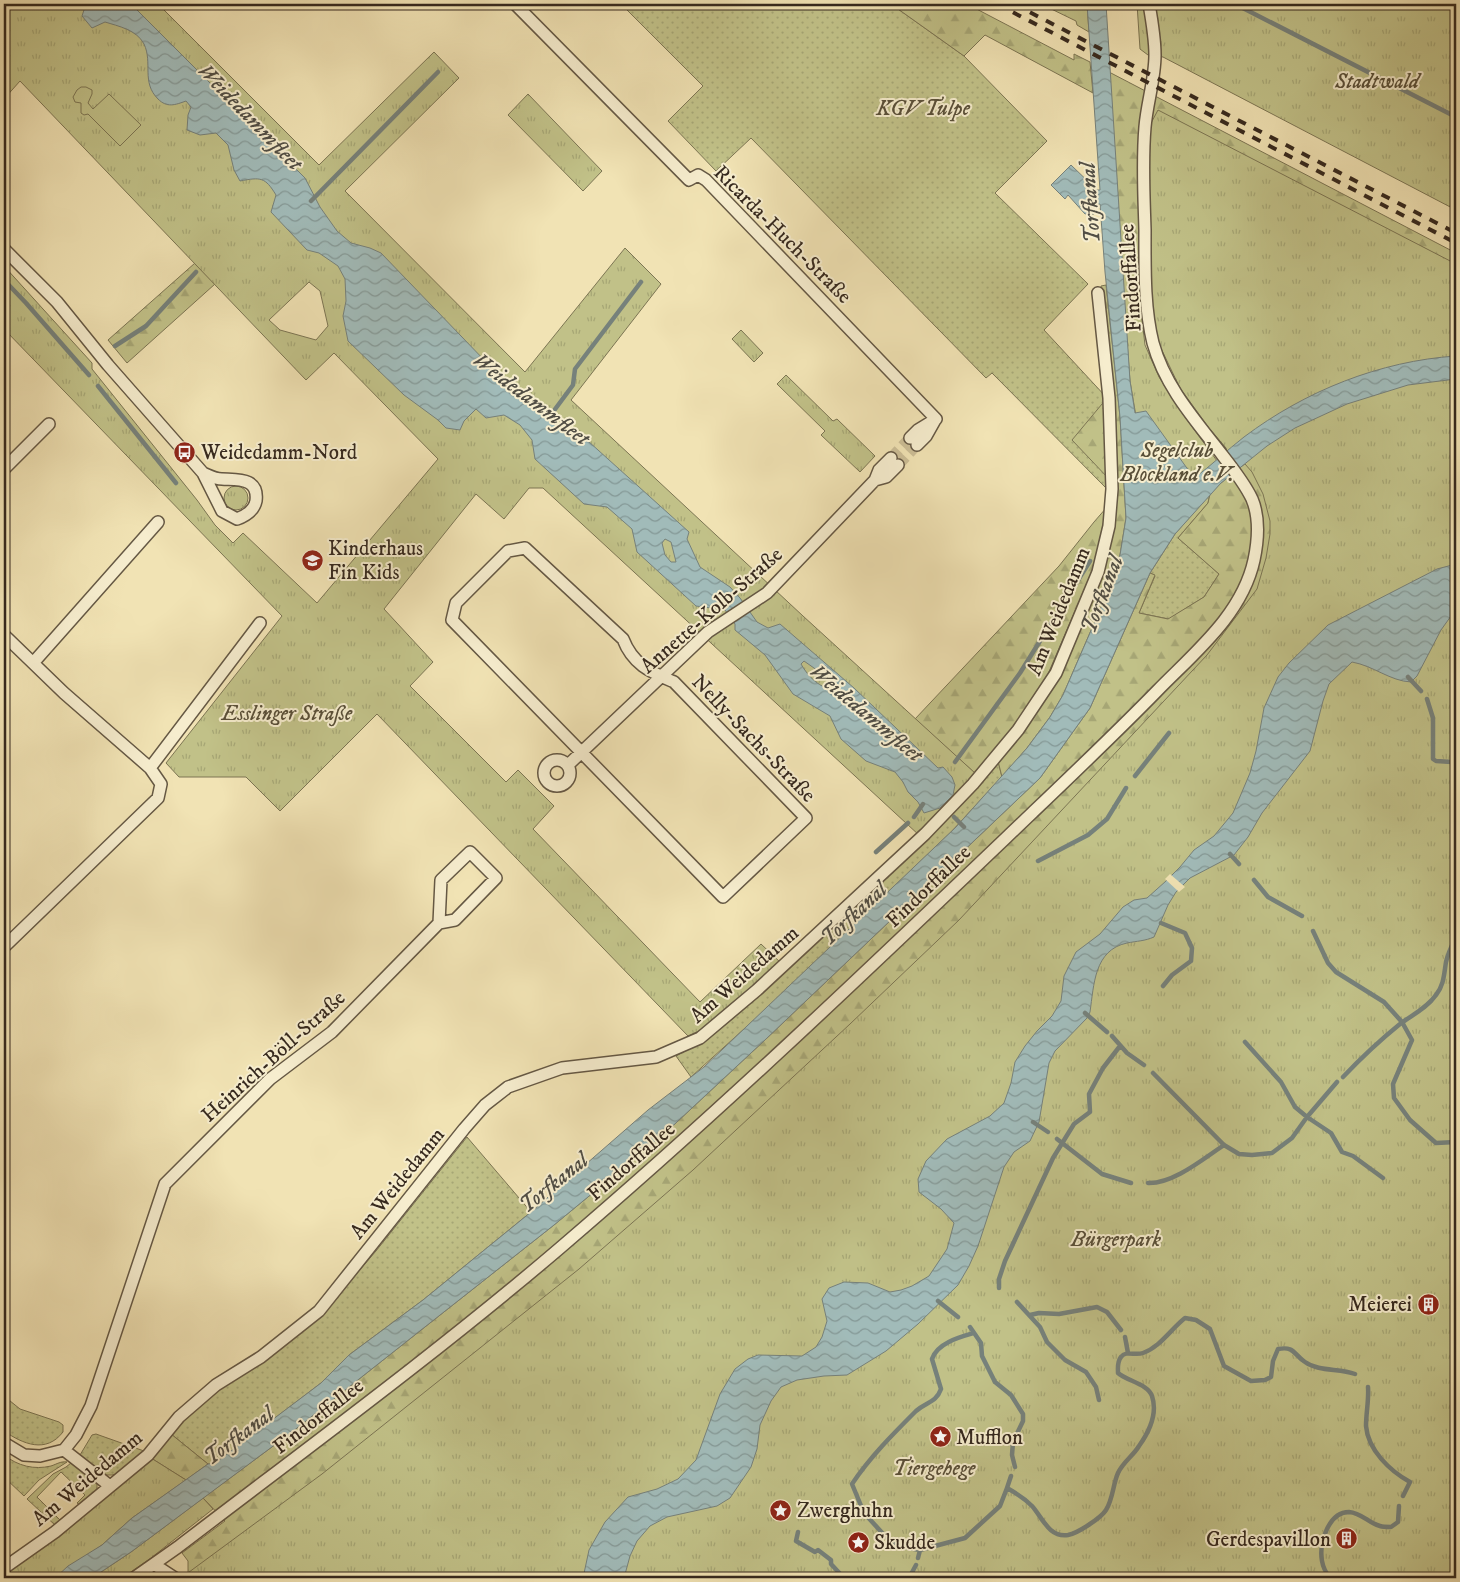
<svg xmlns="http://www.w3.org/2000/svg" width="1460" height="1582" font-family="'IM FELL DW Pica',serif">
<defs>
<pattern id="grass-dots" width="8" height="8" patternUnits="userSpaceOnUse" patternTransform="scale(1.25)"><rect width="8" height="8" fill="#c1c188"/><path d="M2 2h.1M6 6h.1" fill="none" stroke="#a6a675" stroke-width="1.8" stroke-linecap="round"/></pattern>
<pattern id="forest-firs" width="22" height="20" patternUnits="userSpaceOnUse" patternTransform="scale(1.25)"><rect width="22" height="20" fill="#c1c188"/><path d="M5 1l3.5 6h-7zM16 11l3.5 6h-7z" fill="#a6a675"/></pattern>
<pattern id="park-tufts" width="24" height="20" patternUnits="userSpaceOnUse" patternTransform="scale(1.25)"><rect width="24" height="20" fill="#c1c188"/><path d="M3 7l-1-3M5 7V3M7 7l1-3M15 17l-1-3M17 17v-4M19 17l1-3" fill="none" stroke="#a6a675"/></pattern>
<pattern id="water-waves" width="16" height="10" patternUnits="userSpaceOnUse" patternTransform="scale(1.25)"><rect width="16" height="10" fill="#a1bbb9"/><path d="M0 5q4-4 8 0t8 0" fill="none" stroke="#849896"/></pattern>
</defs>
<rect width="100%" height="100%" fill="#f1e3b4"/>
<filter id="stains"><feTurbulence type="fractalNoise" baseFrequency=".004" numOctaves="4"/><feColorMatrix values="0 0 0 0 .2 0 0 0 0 .09 0 0 0 0 .02 0 0 0 .5 -.17"/></filter>
<radialGradient id="worn" r=".72"><stop offset=".6" stop-color="#630" stop-opacity="0"/><stop offset="1" stop-color="#630" stop-opacity=".3"/></radialGradient>
<path fill="url(#grass-dots)" stroke="#7c7553" d="M621,4H891L964,56L1047,141L995,193L1088,284L1044,330L1107,398L1108,490L992,373L986,378L751,138L716,171L668,121L703,86Z
M1210,494L1208,503L1178,538L1219,574L1204,597L1169,619L1139,613L1155,576L1150,573L1175,534Z
M998,761L1002,777L951,832L765,1010L691,1077L676,1056L702,1042L942,825Z
M467,1137L531,1212L423,1300L349,1355L321,1383L215,1464H208L171,1434L182,1420L218,1388L322,1314L376,1251Z
M4,1396L20,1409L59,1422L63,1425V1432C46,1454 23,1444 4,1431Z
M96,1434L144,1451L117,1474L112,1475H106L91,1465L80,1455L92,1435Z
M4,1455C18,1466 34,1470 51,1466C57,1464 61,1461 67,1462L39,1480L24,1496L4,1477Z
M71,1463L95,1480L97,1483V1490L80,1505L77,1503L85,1495L61,1472L37,1497L60,1520L68,1513L69,1514L56,1526L27,1499L53,1474L66,1467Z"/>
<path fill="url(#forest-firs)" stroke="#7c7553" d="M891,4H967L1074,60V54L1090,62L1093,93L985,35L964,56Z
M1041,4H1087L1089,32L1077,25L1076,21Z
M1109,72L1456,253V356L1227,450L1182,389L1156,327L1126,329Z
M195,263L215,284L127,363L108,340Z
M1106,285L1120,417L1126,518L1120,555L1109,589L1063,695L1050,717L1027,748L1002,777L998,761L1027,726L1059,673L1113,532L1106,331L1101,286Z
M1107,398L1109,479L1072,440Z
M1295,428L1233,813L188,1575V1561L182,1553L225,1521L203,1498L292,1432L554,1225L663,1135L766,1039L1040,778L1090,708L1150,573L1155,575L1139,613L1168,619L1204,597L1219,574L1178,538L1208,503L1210,494L1221,483L1267,446Z
M1107,507L1093,569L1048,674L1017,722L976,774L915,719L1059,566L1094,522Z
M171,1434L208,1464L186,1480L151,1458Z"/>
<path fill="url(#park-tufts)" stroke="#7c7553" fill-rule="evenodd" d="M4,4H158L319,165L434,52L459,78L345,191L525,372L625,248L661,284L571,400L803,616L976,774L920,836L543,488H529L504,519L476,494L384,609L433,662L410,686L506,782L518,770L554,806L533,829L700,1002L761,944L781,963L701,1030L688,1036L377,714L280,811L246,777H179L166,763L282,616L4,329V266L92,363V369L197,500L215,525L233,543L243,533L317,603L438,459L334,353L306,380L20,81L4,99ZM309,282L320,291L328,326L316,340L280,330L269,320Z
M1137,4H1456V210L1163,57L1148,55L1140,49Z
M528,94L602,171L583,191L508,115Z
M1158,110L1456,264V1578H181L322,1474L579,1269L693,1170L850,1024L959,920L1207,655L1257,589L1266,558L1270,534V521L1263,494L1252,472L1245,464L1238,467L1227,453L1226,448L1209,428L1180,388L1156,338L1147,290L1150,125Z
M1143,328L1145,345L1159,377L1182,413L1220,465L1155,528L1130,381L1126,329Z
M741,330L763,353L754,362L732,339Z
M786,375L833,421L837,419L875,456L860,472L821,435L825,431L777,384Z
M224 498a12 12 0 1 1 24 0a12 12 0 1 1-24 0Z
M151,1458L186,1480L132,1518L102,1545L55,1578H4V1573Z
M203,1498L213,1509L151,1558L122,1578H92L131,1552Z"/>
<path fill="#c1c188" stroke="#7c7553" d="M81,87H86L92,90V94L88,103L93,109L109,94L141,125L120,146L88,114L84,115L81,113V103L75,102L73,97L77,90Z"/>
<path fill="url(#water-waves)" stroke="#76817b" fill-rule="evenodd" d="M81,4H131L305,178L320,207L337,231L351,243L370,248L381,253L488,364L545,415L550,410L557,416V423L563,428L576,431L588,441L689,532L687,539L700,567L730,587L740,598L757,622L768,628L780,624L854,688L938,768L943,767L952,777L955,785L953,795L940,808L924,813L918,802L908,792L903,782L895,772L866,761L841,739L830,716L793,694L765,655L735,630V624L725,610L696,606L637,552L632,529L607,507L584,504L535,459L532,440L520,425L504,415L486,418L476,409L464,421L460,430L446,428L438,420L404,395L348,341L343,316L346,301L345,279L338,266L319,253L307,250L271,212L276,195C265,177 261,177 240,181L234,170L228,145L216,133L200,135L187,130L188,115L191,107L186,101C175,105 167,108 158,99C141,82 153,63 144,44C137,30 118,26 105,22L92,28L82,16L84,10ZM665,539L671,542L676,562H671L665,555L662,543ZM804,661L831,680L837,688L835,691C819,687 809,678 801,664Z
M1087,4H1106L1130,381L1135,413L1146,411L1194,478C1211,466 1227,450 1244,437C1305,391 1380,361 1456,356V379L1408,385L1347,404L1295,428L1267,446L1221,483L1175,534L1150,573L1090,708L1040,778L766,1039L663,1135L554,1225L292,1432L131,1552L92,1578H55L68,1566L102,1545L132,1518L208,1464L215,1463L321,1383L349,1355L423,1300L531,1212L648,1110L704,1067L956,827L1027,748L1050,717L1063,695L1109,589L1120,555L1126,518L1120,417L1105,272L1100,204L1094,205V214H1085L1068,195L1065,199L1051,185L1071,165L1097,190H1100Z
M1456,564V609L1441,630L1417,676L1411,682C1390,681 1374,666 1352,662L1329,684L1323,701L1310,751L1262,813L1248,837L1234,855L1190,878L1176,892L1168,905L1154,937C1145,941 1137,941 1127,943C1094,950 1094,985 1090,1012L1087,1018L1055,1051L1049,1063L1039,1122L1030,1141L1014,1152L1004,1167L978,1246L969,1266L958,1285L918,1324L886,1351L847,1375L824,1376L797,1380L781,1387L771,1401L760,1425L757,1449L751,1467L730,1498L717,1506L667,1517L650,1526L637,1541L630,1556L624,1578H583L589,1550L605,1522L628,1497L657,1489L678,1479L696,1460L720,1394L735,1369L748,1359L758,1355L802,1356L816,1347L822,1337L827,1321L822,1299L829,1288L844,1282L868,1283L890,1292L901,1290L912,1286L929,1276L947,1249L954,1223L941,1209L919,1192L918,1179L926,1161L947,1139L990,1116L1004,1103L1011,1083L1015,1062L1025,1046L1037,1031L1052,1016L1061,1001L1064,976L1076,952L1100,934L1123,907L1134,900L1147,898L1166,881L1180,867L1194,850L1214,836L1233,813L1250,773L1256,751L1264,708L1278,677L1289,663L1328,625L1437,569Z"/>
<path fill="#f1e3b4" d="M1170,874L1185,887L1179,892L1165,879Z"/>
<g fill="none" stroke-linecap="round" stroke-linejoin="round">
<path stroke="#76817b" stroke-width="4.5" d="M1235,4L1456,117
M311,201L438,72
M4,280L26,303L89,375
M115,346L146,326L196,272
M98,386L176,483
M550,416L573,385L575,369L641,282
M1408,677L1421,691
M1427,699L1433,718V759L1436,761L1452,762
M955,762L1020,673L1090,561
M1135,776L1169,733
M914,817L923,804
M954,817L964,827
M876,852L908,823
M1230,854L1239,864
M1038,861L1088,835L1107,819L1126,788
M1254,880L1268,897L1302,916
M1161,923L1185,933L1192,948L1191,961L1172,975L1163,986
M1313,931L1328,963L1336,972L1384,1002L1402,1022L1412,1040L1393,1084L1394,1098L1410,1120L1436,1143L1456,1142
M1085,1013L1107,1032
M1112,1036L1127,1053L1144,1065
M1245,1042L1281,1082L1295,1107L1307,1117L1331,1133L1342,1152L1353,1156L1383,1178
M1153,1073L1224,1145L1239,1154L1252,1155L1272,1153L1292,1138L1307,1117L1337,1082
M1343,1077C1361,1058 1379,1041 1400,1024C1412,1015 1427,1008 1436,995C1444,985 1444,974 1446,962C1448,953 1452,945 1456,937
M1033,1122L1048,1132
M1057,1139L1102,1174L1131,1183
M1148,1183C1173,1184 1203,1159 1224,1145
M999,1288V1279L1005,1261L1053,1158L1074,1124L1090,1112L1089,1094L1103,1068L1120,1046
M938,1301L958,1317
M1017,1302L1040,1327L1047,1342L1065,1360L1086,1372L1096,1387L1099,1400
M1030,1315L1039,1313L1059,1314L1097,1307L1107,1312L1121,1330
M970,1327L981,1343L982,1356L995,1382L1011,1395L1023,1414V1421L1013,1442L1012,1455L1015,1467
M974,1333C960,1337 937,1343 932,1359L941,1389C936,1403 926,1402 916,1411C893,1434 870,1457 852,1484L864,1513L886,1537L897,1546L920,1550L965,1538L1000,1506L1007,1488C1016,1493 1024,1498 1032,1506C1042,1517 1049,1538 1068,1535C1078,1533 1101,1518 1106,1510C1113,1499 1113,1484 1118,1473C1123,1462 1133,1456 1139,1446C1149,1432 1158,1414 1152,1396C1148,1384 1127,1381 1118,1373C1118,1367 1117,1362 1121,1357C1126,1350 1135,1356 1143,1353C1160,1347 1171,1329 1185,1318L1196,1320L1210,1329L1224,1366L1251,1381L1265,1380L1271,1377L1273,1361L1278,1349C1295,1346 1293,1354 1305,1362C1319,1372 1339,1368 1355,1374
M1125,1337L1128,1353
M1368,1387C1369,1400 1366,1413 1366,1426C1368,1450 1390,1471 1410,1482L1403,1496
M1007,1488L1011,1476
M798,1532L796,1541L815,1552L818,1550L831,1560V1564L844,1578
M918,1558L920,1550
M909,1578L916,1565
M1330,1578C1326,1573 1323,1567 1322,1561C1319,1544 1328,1512 1349,1512C1362,1513 1368,1523 1380,1526C1383,1527 1388,1527 1391,1527L1398,1522L1399,1506"/>
<path stroke="#ccbe96" stroke-width="11" stroke-dasharray="11 5.5" stroke-linecap="butt" d="M891,458L910,438
M898,465L917,445"/>
<defs>
<path id="minor" d="M515,4L689,180L698,175L706,180L936,419
M4,249L57,302L108,365L203,473L222,511L237,519C245,516 254,511 256,501C259,477 237,480 222,479C215,479 210,476 203,473
M910,438L918,430L936,419
M917,445L926,436L935,420
M4,469L49,424
M875,480L886,477L898,465
M525,548L623,639C633,665 651,672 674,682L806,818L723,897L452,620L456,603L508,551Z
M4,635L64,693L150,768L161,784L158,798L4,947
M33,663L158,522
M544 773a13 13 0 1 1 26 0a13 13 0 1 1-26 0Z
M568,765L708,632L767,593L875,480L879,470L891,458
M150,768L260,623
M470,852L496,878L455,920L439,923L441,880Z
M4,1443L24,1455L40,1456L64,1450
M64,1450L76,1435L91,1406L165,1184L270,1079L332,1032L439,923
M64,1450L110,1486
M155,1565L175,1578
M4,1568L55,1532L148,1455L179,1417L216,1385L261,1357L319,1311L464,1129L485,1105L508,1087L562,1068L656,1057L700,1038L757,990L925,834L973,784L1018,730L1056,673L1098,572L1109,526L1112,489L1109,398L1098,293
M134,1578L178,1547C306,1449 437,1353 560,1248C723,1109 877,961 1031,814C1074,773 1116,733 1157,691C1194,653 1242,615 1254,560C1258,541 1260,518 1252,499C1245,484 1234,470 1223,456C1196,421 1165,387 1153,343C1144,307 1145,267 1145,230C1144,196 1142,161 1145,127C1147,103 1155,79 1155,55C1155,38 1152,21 1149,4"/>
</defs>
<use href="#minor" stroke="#655844" stroke-width="14"/>
<use href="#minor" stroke="#f6edce" stroke-width="11"/>
<path stroke="#36291e" stroke-width="4" stroke-dasharray="9 9" stroke-linecap="butt" d="M997,4L1456,243
M1014,4L1456,233"/>
</g>
<defs>
<symbol id="bus-disc" viewBox="-11 -11 22 22"><circle r="9.5" fill="#8f2418" stroke="#f6edce"/><path d="M-5-6H5V4H4V6H2V4H-2V6H-4V4H-5ZM-3.5-4V0h7V-4ZM-3.5 1.2v1.5H-2V1.2ZM2 1.2v1.5H3.5V1.2Z" fill="#fff"/></symbol>
<symbol id="school-disc" viewBox="-11 -11 22 22"><circle r="9.5" fill="#8f2418" stroke="#f6edce"/><path d="M0-5L7-2L0 1L-7-2ZM-4 1L0 2.5L4 1V4Q0 6-4 4Z" fill="#fff"/></symbol>
<symbol id="building-disc" viewBox="-11 -11 22 22"><circle r="9.5" fill="#8f2418" stroke="#f6edce"/><path d="M-4-6H4V6H1V3H-1V6H-4ZM-2.5-4.3h1.7v1.8h-1.7ZM.8-4.3h1.7v1.8H.8ZM-2.5-1h1.7V.8h-1.7ZM.8-1h1.7V.8H.8Z" fill="#fff"/></symbol>
<symbol id="sight-disc" viewBox="-11 -11 22 22"><circle r="9.5" fill="#8f2418" stroke="#f6edce"/><path d="M0-6L1.8-2.2L6-1.7L2.9 1.2L3.7 5.4L0 3.3L-3.7 5.4L-2.9 1.2L-6-1.7L-1.8-2.2Z" fill="#fff"/></symbol>
</defs>
<g fill-rule="evenodd">
<use href="#bus-disc" x="172" y="440" width="25" height="25"/>
<use href="#school-disc" x="300" y="548" width="25" height="25"/>
<use href="#building-disc" x="1416" y="1292" width="25" height="25"/>
<use href="#sight-disc" x="928" y="1424" width="25" height="25"/>
<use href="#sight-disc" x="768" y="1498" width="25" height="25"/>
<use href="#building-disc" x="1334" y="1526" width="25" height="25"/>
<use href="#sight-disc" x="846" y="1530" width="25" height="25"/>
</g>
<g text-anchor="middle" stroke-width="4" stroke-linejoin="round" paint-order="stroke">
<g font-size="21" font-style="italic" fill="#594f38" stroke="#f6edce">
<text x="1377" y="88">Stadtwald</text>
<text x="923" y="115">KGV Tulpe</text>
<text x="1177" y="457">Segelclub<tspan x="1177" dy="24">Blockland e.V.</tspan></text>
<text x="287" y="720">Esslinger Straße</text>
<text x="1116" y="1246">Bürgerpark</text>
<text x="934" y="1475">Tiergehege</text>
</g>
<g font-size="21" fill="#36291e" stroke="#f6edce">
<text transform="translate(783 234) rotate(45)" y="7">Ricarda-Huch-Straße</text>
<text transform="translate(1130 278) rotate(-94)" y="7">Findorffallee</text>
<text transform="translate(711 610) rotate(-41)" y="7">Annette-Kolb-Straße</text>
<text transform="translate(1058 611) rotate(-68)" y="7">Am Weidedamm</text>
<text transform="translate(754 738) rotate(46)" y="7">Nelly-Sachs-Straße</text>
<text transform="translate(928 886) rotate(-44)" y="7">Findorffallee</text>
<text transform="translate(744 974) rotate(-41)" y="7">Am Weidedamm</text>
<text transform="translate(273 1056) rotate(-42)" y="7">Heinrich-Böll-Straße</text>
<text transform="translate(631 1161) rotate(-41)" y="7">Findorffallee</text>
<text transform="translate(397 1183) rotate(-51)" y="7">Am Weidedamm</text>
<text transform="translate(318 1416) rotate(-38)" y="7">Findorffallee</text>
<text transform="translate(87 1478) rotate(-40)" y="7">Am Weidedamm</text>
</g>
<g font-size="21" fill="#36291e" stroke="#f6edce" text-anchor="start">
<text x="201" y="459">Weidedamm-Nord</text>
<text x="328" y="555">Kinderhaus<tspan x="328" dy="24">Fin Kids</tspan></text>
<text x="1412" y="1311" text-anchor="end">Meierei</text>
<text x="956" y="1444">Mufflon</text>
<text x="797" y="1517">Zwerghuhn</text>
<text x="1331" y="1546" text-anchor="end">Gerdespavillon</text>
<text x="874" y="1549">Skudde</text>
</g>
<g font-size="22" font-style="italic" fill="#514e45" stroke="#f6edce">
<text transform="translate(251 116) rotate(46)" y="8">Weidedammfleet</text>
<text transform="translate(1089 203) rotate(-94)" y="8">Torfkanal</text>
<text transform="translate(532 398) rotate(37)" y="8">Weidedammfleet</text>
<text transform="translate(1101 594) rotate(-69)" y="8">Torfkanal</text>
<text transform="translate(867 712) rotate(40)" y="8">Weidedammfleet</text>
<text transform="translate(853 913) rotate(-43)" y="8">Torfkanal</text>
<text transform="translate(553 1182) rotate(-39)" y="8">Torfkanal</text>
<text transform="translate(238 1435) rotate(-37)" y="8">Torfkanal</text>
</g>
</g>
<rect width="1460" height="1582" fill="none" stroke="#f1e3b4" stroke-width="20"/>
<rect x="5" y="5" width="1450" height="1572" fill="none" stroke="#36291e" stroke-width="2.5"/>
<rect x="10" y="10" width="1440" height="1562" fill="none" stroke="#36291e"/>
<rect width="100%" height="100%" filter="url(#stains)"/>
<rect width="100%" height="100%" fill="url(#worn)"/>
</svg>
